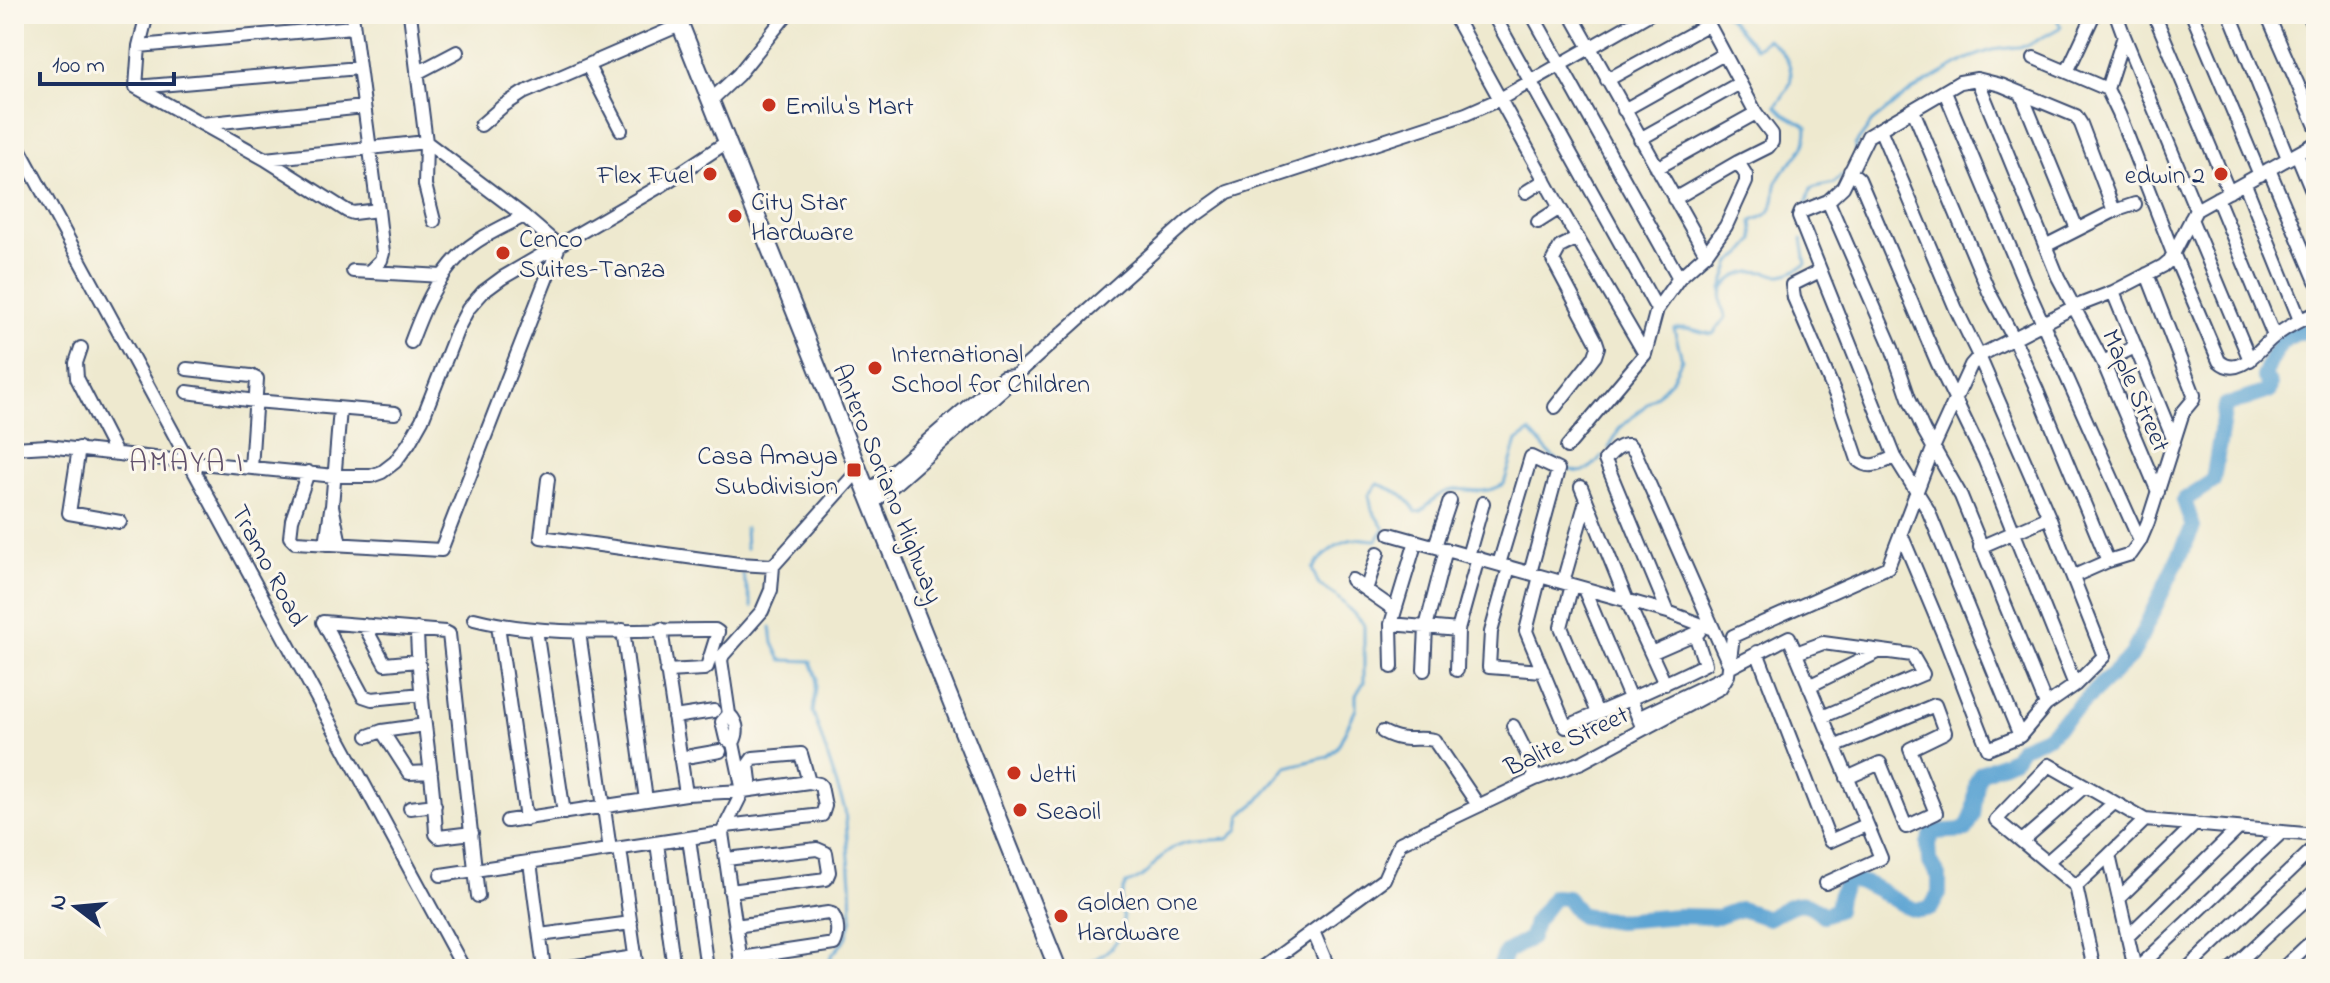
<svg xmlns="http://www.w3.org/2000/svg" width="2330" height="983" font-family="'Indie Flower',sans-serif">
<rect width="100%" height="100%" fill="#fbf7ec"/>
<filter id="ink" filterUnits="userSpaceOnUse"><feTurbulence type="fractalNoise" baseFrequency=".0125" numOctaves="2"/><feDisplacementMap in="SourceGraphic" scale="16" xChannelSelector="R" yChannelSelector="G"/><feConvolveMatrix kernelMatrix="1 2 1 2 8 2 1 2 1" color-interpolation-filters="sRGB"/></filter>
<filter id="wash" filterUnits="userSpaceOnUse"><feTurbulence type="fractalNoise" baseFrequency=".006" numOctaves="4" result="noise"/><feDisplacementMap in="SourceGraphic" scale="32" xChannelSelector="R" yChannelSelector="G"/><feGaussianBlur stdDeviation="1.8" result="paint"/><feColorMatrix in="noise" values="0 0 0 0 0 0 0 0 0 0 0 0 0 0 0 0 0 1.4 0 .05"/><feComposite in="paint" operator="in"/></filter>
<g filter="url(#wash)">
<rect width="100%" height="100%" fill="#eee9cf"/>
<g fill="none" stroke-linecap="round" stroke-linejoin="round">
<path stroke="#5da4d3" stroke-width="3" d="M1855,151V145L1872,122L1911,91L1967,59L1992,50L2027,46L2061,27L2054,14
M1806,205L1811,188L1834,183L1842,175
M1722,289L1731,262L1742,254L1754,240L1752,221C1759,218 1765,217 1769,212C1778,198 1773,193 1777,182C1789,155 1807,160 1807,127L1784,114L1776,106C1780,99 1788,91 1790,83C1795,64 1781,49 1767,39L1756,48L1725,14
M1609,448L1619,429L1656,396L1671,381L1682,359L1674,329C1687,325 1700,333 1713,334L1726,317C1711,288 1736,268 1765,272C1769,272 1773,275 1777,275C1787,276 1798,269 1806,264L1802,239
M745,528L746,549
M743,575L752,607
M771,627L773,643L781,660L811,661L817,678L813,712L845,810L851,883L852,918L846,939L832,955L825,969
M1080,967C1103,956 1125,944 1123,915C1121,900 1119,900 1126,884C1151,877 1152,861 1171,849C1188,838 1209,841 1228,839L1239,829L1241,815L1257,802L1287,767L1327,757L1338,746L1356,709V695L1364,682V624L1334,594L1319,585L1312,569C1320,557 1341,539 1356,539C1363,538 1371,540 1377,540L1384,529L1372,510L1369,495L1378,484C1397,491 1406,495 1416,512L1422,511C1457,470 1470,504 1504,484L1517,441L1530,432C1542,444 1566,480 1587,470C1592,467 1598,460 1602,456"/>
<path stroke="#5da4d3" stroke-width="16" d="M1499,969L1506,952L1531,938L1535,922L1554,897L1567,898L1581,916L1618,921L1678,916L1718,917L1740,909L1768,918C1791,906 1801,894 1823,915L1837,910L1839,897L1846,880C1872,878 1900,909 1918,910C1923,910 1927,908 1931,908L1939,893V876L1929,861L1928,844L1933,832L1966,830L1973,815L1977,781L1981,773L2015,758L2022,747L2048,736L2132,655L2193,527L2184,500L2213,481L2225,406L2269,391L2270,385L2264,377C2275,347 2283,332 2316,329"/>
</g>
</g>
<g filter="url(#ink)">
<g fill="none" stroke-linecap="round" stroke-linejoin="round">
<defs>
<path id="minor" d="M147,14L139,46L136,87L265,159L426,142L410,14
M1453,14L1560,208L1645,354
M1493,14L1657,309
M1532,14L1679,278
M1571,14L1706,254
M2116,14L2124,36L2107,89L2119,114L2173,253L2219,361C2240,380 2260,346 2276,335C2289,326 2302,319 2316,313
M2154,14L2229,192
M2192,14L2260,175
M2230,14L2288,158
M2267,14L2316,126
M2308,14L2316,34
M2124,36L2196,210
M139,46L353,27
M2034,58L2107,89
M588,66L621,130
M2067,72L2094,14
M417,73L457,52
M1977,79L2058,277L2103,362L2158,492
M1607,80L1709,24
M136,87L359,68
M1945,92L2027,288L2140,541L2131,554L2108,561L2074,576
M2021,93L2077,229
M710,101L738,75L787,14
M1624,110L1724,54
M1913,110L1989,292L2014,339L2037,390L2108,561
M202,124L364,107
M481,125L503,106L523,93L680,25
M1880,129L1956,309L1979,356L2049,517L2104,656L2075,685L2046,705L2020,736L1988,749L1946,641L1901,534
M14,139L464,969
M1640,139L1740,83
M426,142L425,185L434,221
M2297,154L2316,200
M265,159L347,211L353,213L378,210L352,14
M1657,168L1756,113
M2269,169L2316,281
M1850,171L1859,179L1938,364L1985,461L2075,685
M2245,184L2300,320
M1526,192L1545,180
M2217,198L2274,336
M1674,199L1738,162L1768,147L1772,142V134L1756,113L1703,14
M1828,201L1892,348L1909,398L1924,431L1961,496L2046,705
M2191,219L2250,360
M1538,222L1560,208
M2045,246L2114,211L2135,204
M353,271L443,276
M1820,271L1792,285L1794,298L1837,398L1858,460C1870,471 1882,462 1895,457
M369,272L381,260L383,253L378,210
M2113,292L2174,441
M411,342C423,310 435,280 460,255C477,238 503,227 524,216
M81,348L76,363L77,378L115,452
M2103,362L2135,347
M187,369L251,376L257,379L251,468
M187,392L255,401L395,413
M1555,407L1595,356L1598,347L1596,341L1553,260L1560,247L1578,238
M340,409L332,506L340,544
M1567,447L1645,354L1657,309L1679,278L1706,254L1726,226L1746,182V175L1738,162
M14,448L47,446L190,462L335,476H371L382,472L395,462L409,443L422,420L458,328L468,309L483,292L502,278L662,185L727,142
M79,448L69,513L120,522
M308,472L292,520L290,537L295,542L441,550L559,246L524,216L426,142
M548,479L541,537L739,564L773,566L857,472
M1581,487L1627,601L1665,684
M866,494L990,387L1003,377L1015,376
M871,505L1003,389L1015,376L1190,219L1228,192L1466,114L1500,99L1649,14
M1390,534L1668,612L1710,628
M2140,541L2148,522L2183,412L2193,400L2194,395L2147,274
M326,544L331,509
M1435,546L1450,501
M1980,547L2049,517
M1468,556L1483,503
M1499,564L1531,457L1558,470L1530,573
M1509,567L1491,632L1489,667L1543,671
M1540,576L1526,631L1566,727C1613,706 1660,687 1705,664L1695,634
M1352,580L1395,610
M1563,582L1586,501
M1572,585L1561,627L1597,713
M1584,589L1643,729
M1366,590L1378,553
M1668,612L1605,460C1612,453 1618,444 1629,445L1635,452L1728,662
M474,619C552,639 635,629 715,630L718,632L707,667L704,669L666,671
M1391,624L1458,630
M364,625L385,664L418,661
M498,625L526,819
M417,629C418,698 433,765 436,834L439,837L472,833
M661,629L686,794
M536,630L564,813
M623,630L646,800
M579,632L610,850
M1757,652L1830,841L1866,825
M1651,653L1699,632
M1796,653L1823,643L1912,655L1923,674L1822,717
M1392,667L1391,624L1416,541
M1729,668L1789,637L1881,858L1826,883
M1424,670L1426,627L1446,549
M1457,670L1458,630L1478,558
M1809,686L1880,651
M422,694L372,699L363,696L323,622L445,632L449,634L478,896
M729,714C738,723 739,732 733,743
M674,717L714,711
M1638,718L1728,675
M1513,726L1529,758L1535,779
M382,731L409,773L431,772
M1383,732C1406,744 1414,736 1434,740L1478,805
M368,736L382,731L425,725
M2020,736L1928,510L1895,457L1799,217L1801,212L1828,201L1843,187L1868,136L1960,82L1977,79L2001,85L2076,116L2081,124L2114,211
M1834,747L1935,705L1945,732L1910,749L1936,813L1906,827L1880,763L1847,778
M680,758L720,751
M751,789L748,765L753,758L801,754L809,782
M410,808L435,805
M507,821L686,794L743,791L809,782L819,784L821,786L825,806L822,815L726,826
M722,833L742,969
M689,838L707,969
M2022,841L2085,786
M657,843L674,969
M620,849L637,969
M726,859L817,849L826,853L829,872L826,879L730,891
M530,862L544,969
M2047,862L2114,803
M441,875L722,833L743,791L733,743L726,739L722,722L729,714L721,660L723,655L762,611L771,590L773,566
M2076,886L1996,820L2049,765L2145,820
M2119,898L2195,824
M735,926L828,913L832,914C838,922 839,935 834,944L740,958
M1313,931L1329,969
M540,935L631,923
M2127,937L2238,829
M557,969L635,957
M1261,969L1384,879L1400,843L1535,779L1582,762L1720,688L1728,675L1733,636L1888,567L1934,446L1971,365L1979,356L2074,307L2113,292L2163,266L2170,260L2196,210L2316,143
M2094,969L2076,886L2109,855
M2135,969L2109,855L2145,820L2316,835
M2137,969L2281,833
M2187,969L2316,846
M2231,969L2316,890
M2282,969L2316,937"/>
<path id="major" d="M676,14L1058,969"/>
</defs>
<use href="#minor" stroke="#3b4b6f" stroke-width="16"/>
<use href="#major" stroke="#3b4b6f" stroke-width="20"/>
<use href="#minor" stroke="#fff" stroke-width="12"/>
<use href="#major" stroke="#fff" stroke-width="16"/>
</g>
</g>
<g fill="#c8321e" stroke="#fbf7ec" stroke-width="3">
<circle cx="769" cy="105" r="8"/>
<circle cx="710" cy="174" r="8"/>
<circle cx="2221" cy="174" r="8"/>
<circle cx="735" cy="216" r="8"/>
<circle cx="503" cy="253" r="8"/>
<circle cx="875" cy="368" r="8"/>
<rect x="846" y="462" width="16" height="16" rx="4"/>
<circle cx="1014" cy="773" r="8"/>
<circle cx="1020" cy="810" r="8"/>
<circle cx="1061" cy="916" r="8"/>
</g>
<g text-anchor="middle" stroke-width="6" stroke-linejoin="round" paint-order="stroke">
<g font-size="26" fill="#1b2f5e" stroke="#fbf7ec" text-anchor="start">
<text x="785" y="114">Emilu's Mart</text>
<text x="694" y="183" text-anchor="end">Flex Fuel</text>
<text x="2205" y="183" text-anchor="end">edwin 2</text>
<text x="751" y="210">City Star<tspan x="751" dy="30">Hardware</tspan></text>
<text x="519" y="247">Cenco<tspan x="519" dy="30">Suites-Tanza</tspan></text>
<text x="891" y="362">International<tspan x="891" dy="30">School for Children</tspan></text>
<text x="838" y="464" text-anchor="end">Casa Amaya<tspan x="838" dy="30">Subdivision</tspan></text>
<text x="1030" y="782">Jetti</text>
<text x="1036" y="819">Seaoil</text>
<text x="1077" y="910">Golden One<tspan x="1077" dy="30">Hardware</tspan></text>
</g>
<g font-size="26" fill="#1b2f5e" stroke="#fbf7ec">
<text transform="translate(2137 390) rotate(66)" y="9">Maple Street</text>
<text transform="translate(889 483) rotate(68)" y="9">Antero Soriano Highway</text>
<text transform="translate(270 565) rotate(62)" y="9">Tramo Road</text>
<text transform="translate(1566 740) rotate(-25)" y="9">Balite Street</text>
</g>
<g font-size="30" letter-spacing="2" fill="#61516d" stroke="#fbf7ec">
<text x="187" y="471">AMAYA I</text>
</g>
</g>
<rect width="2330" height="983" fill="none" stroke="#fbf7ec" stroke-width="48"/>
<g transform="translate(76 907) rotate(286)" stroke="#fbf7ec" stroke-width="6" paint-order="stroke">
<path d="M0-6L14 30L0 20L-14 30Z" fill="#1b2f5e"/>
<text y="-12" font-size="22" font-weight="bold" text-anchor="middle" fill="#1b2f5e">N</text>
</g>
<path d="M40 72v12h134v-12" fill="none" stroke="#1b2f5e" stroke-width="4"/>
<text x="52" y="72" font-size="24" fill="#1b2f5e" stroke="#fbf7ec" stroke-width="6" paint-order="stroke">100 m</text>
</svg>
